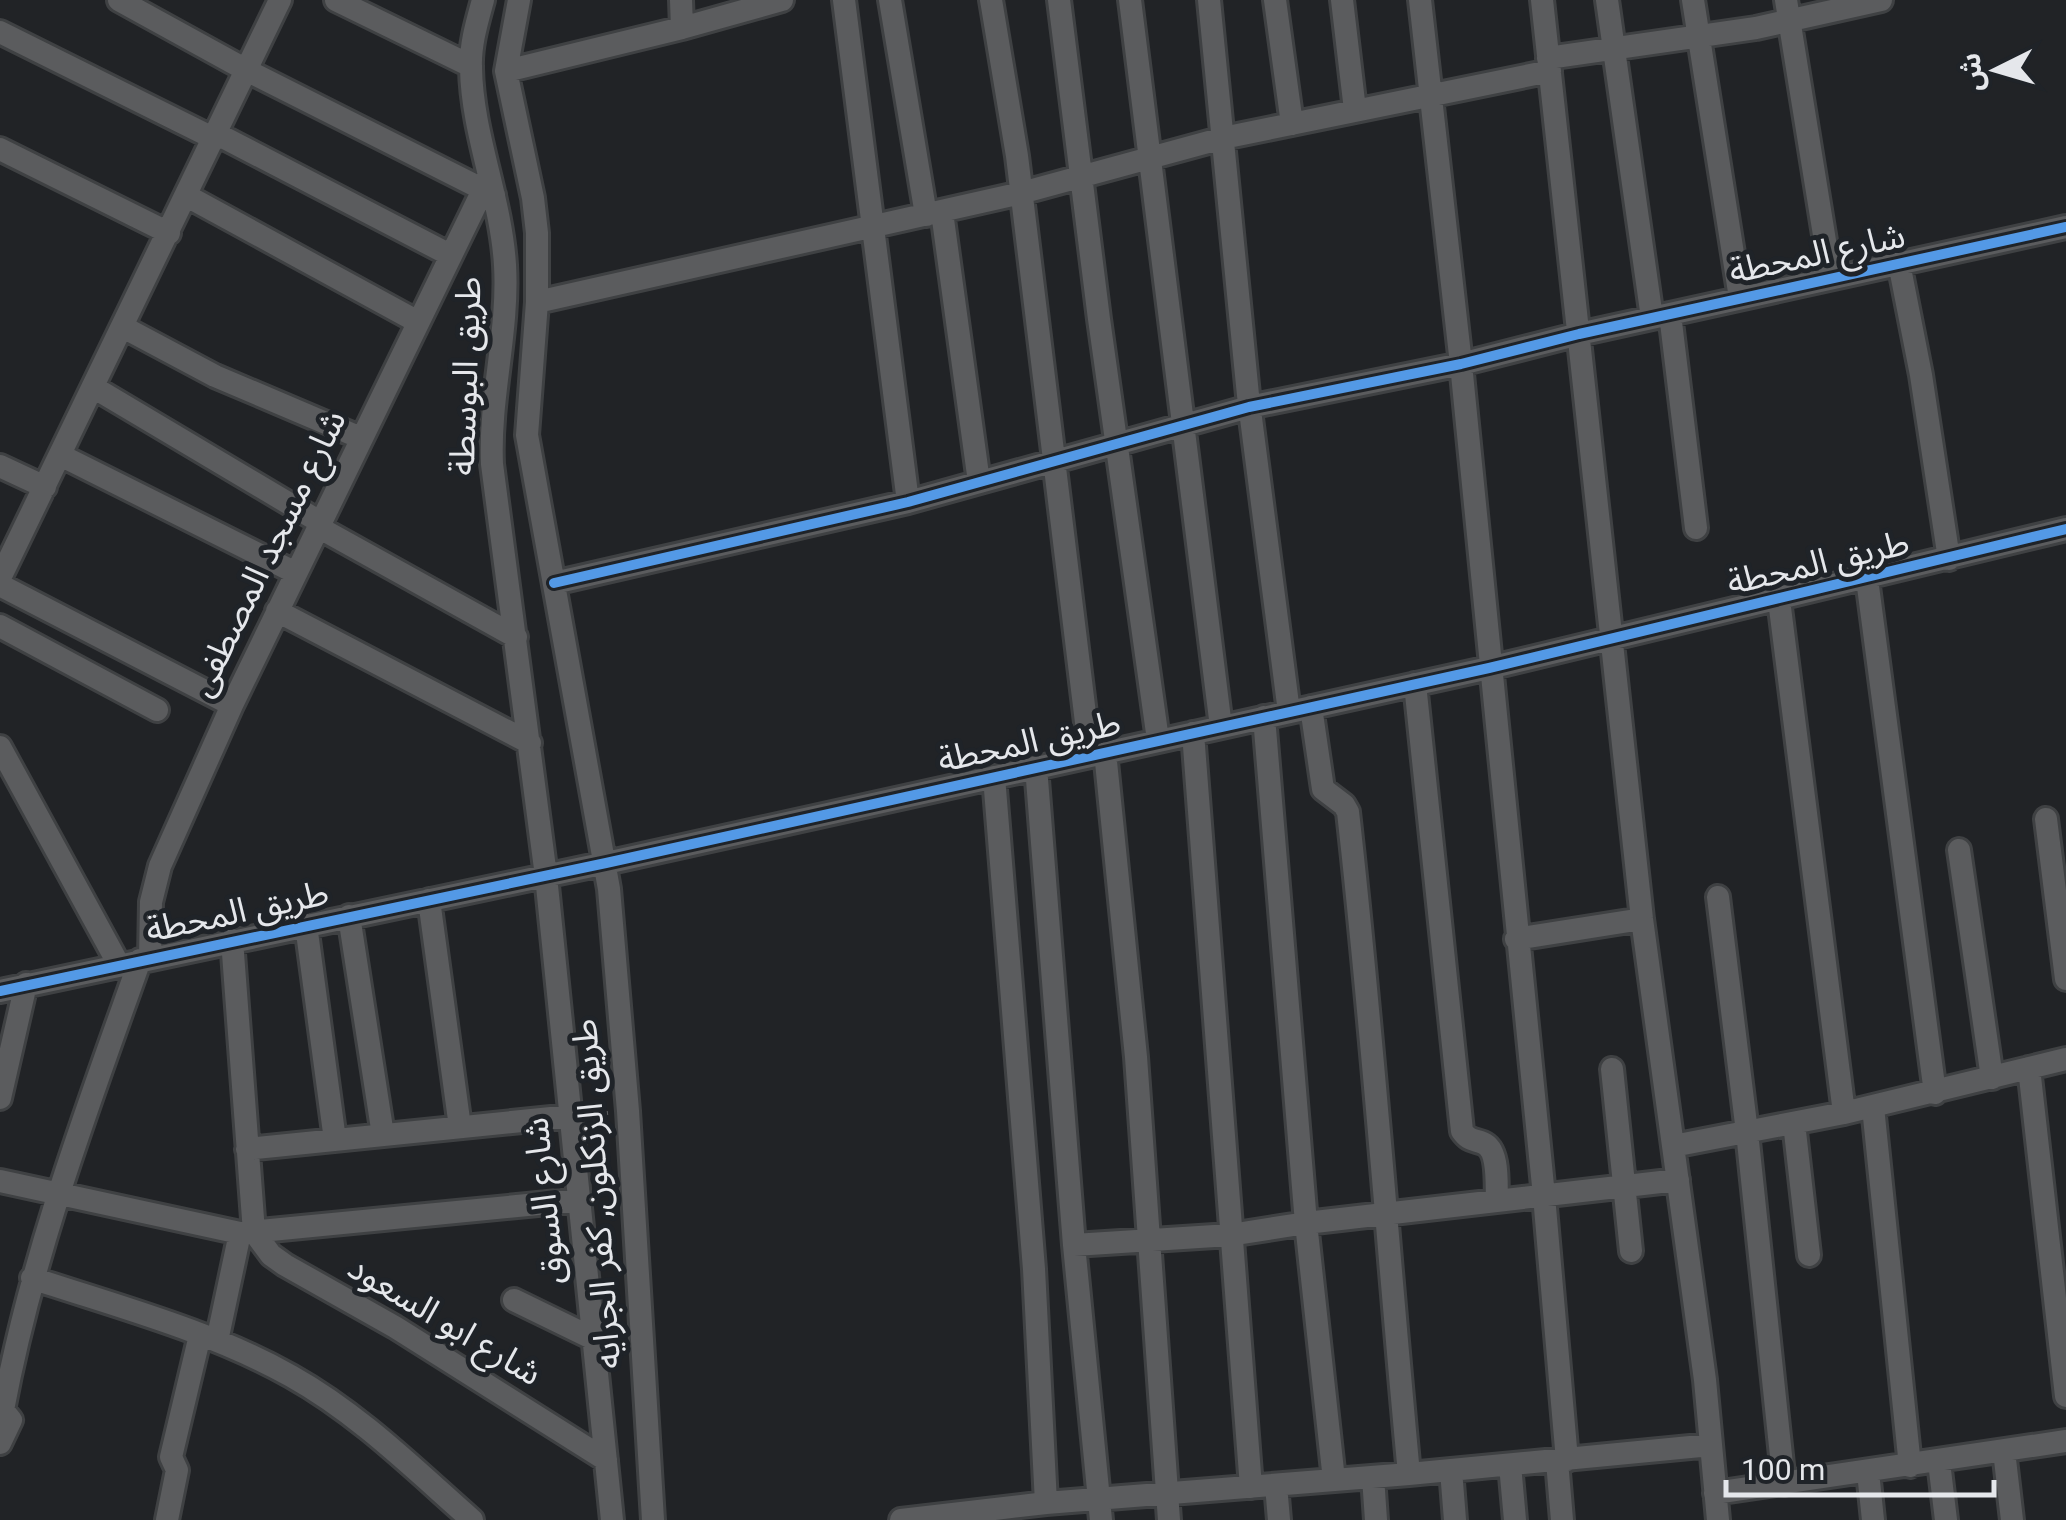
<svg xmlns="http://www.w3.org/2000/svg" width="2066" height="1520" font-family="Roboto,'Noto Sans Arabic',sans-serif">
<rect width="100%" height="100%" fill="#212326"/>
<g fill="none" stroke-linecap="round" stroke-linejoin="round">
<defs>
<path id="minor" d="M119,0L248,71L494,195
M336,0L471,66
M483,0C477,22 470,45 471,68C472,134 501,198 505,265C509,331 489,397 492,464L546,876L612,1520
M519,0L506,71L533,198L537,233V302L527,435L609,889L628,1111L653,1520
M681,0L682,28
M844,0L908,502
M890,0L926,215
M991,0L1017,156L1090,755
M1059,0L1099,319L1158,740
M1130,0L1221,727
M1209,0L1248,395L1289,712
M1275,0L1292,124
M1342,0L1355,110
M1420,0L1461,364L1544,1196L1567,1460
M1542,0L1642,919L1705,1380L1718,1520
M1607,0L1652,318
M1693,0L1740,298
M1786,0L1831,278
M0,32L215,139
M1548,58L1756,28L1881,0
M506,71L682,28L782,0
M217,134L450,255
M0,149L169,233
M187,196L418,322
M942,212L979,482
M1899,263L1921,375L1949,559
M537,302L1021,193L1223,138L1550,71
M1670,314L1696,528
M123,327L215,376L361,438
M93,387L320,522
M60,455L296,573
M0,466L45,487
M318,527L516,637
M0,578L280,0
M1867,579L1935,1093
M554,583L908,502L1249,407L1461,364L1579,334L2066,227
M0,585L232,705
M1779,600L1844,1113
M277,611L530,743
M0,626L157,710
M1415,684L1462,1131C1469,1141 1473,1139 1483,1143C1500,1150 1496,1186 1497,1201
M1311,707L1323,789L1344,805L1348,812C1373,1032 1388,1253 1409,1474
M1264,717L1306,1223L1334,1480
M1193,733L1251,1487
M0,747L119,965
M1105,752L1136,1057L1169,1520
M1036,767L1074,1245L1101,1520
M994,777L1034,1269L1046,1503
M2046,819L2066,979
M1959,850L1992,1078
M1718,897L1747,1132L1784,1484
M429,900L460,1127
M349,916L383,1135
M306,925L335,1140
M1516,939L1642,919
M232,940L254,1232L271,1255L285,1265L395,1327L606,1460
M150,958L151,902L160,866L232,705L483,190
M0,991L606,863L1489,668L2066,529
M2029,1068L2066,1396
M1612,1069L1631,1251
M0,1098L26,984
M1873,1107L1910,1466
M1794,1123L1809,1255
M1673,1146L1844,1113L2066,1059
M247,1149L571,1116
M0,1181L240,1233L579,1200
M1074,1245L1230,1235L1306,1223L1678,1180
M32,1278C119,1307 211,1331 291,1376C359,1414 414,1469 472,1520
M514,1300L594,1339
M217,1341L240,1233
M3,1410C32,1254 87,1109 140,960
M0,1443L11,1420L3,1410
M2004,1451L2012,1520
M1557,1461L1562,1520
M1939,1462L1946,1520
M1510,1465L1515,1520
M1451,1470L1455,1520
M1868,1472L1873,1520
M1373,1477L1376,1520
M1276,1485L1279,1520
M1715,1493L2066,1441
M167,1520L177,1470L171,1457L200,1335
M901,1520L1046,1503L1409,1474L1711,1445"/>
</defs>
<use href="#minor" stroke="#3f4143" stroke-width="28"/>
<path stroke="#5c5d5f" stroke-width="4" stroke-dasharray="5 5" stroke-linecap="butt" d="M587,1115L608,1113"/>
<use href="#minor" stroke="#5b5c5e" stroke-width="22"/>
<defs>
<path id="cycleway" d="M554,583L908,502L1249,407L1461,364L1579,334L2066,227
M0,991L606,863L1489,668L2066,529"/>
</defs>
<use href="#cycleway" stroke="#1f2328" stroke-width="16"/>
<use href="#cycleway" stroke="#5399e6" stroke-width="10"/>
</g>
<g text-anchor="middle" stroke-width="10" stroke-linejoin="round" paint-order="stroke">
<g font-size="35" fill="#e5e7eb" stroke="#1f2328">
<text transform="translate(1817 253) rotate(-12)" y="12">شارع المحطة</text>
<text transform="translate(465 376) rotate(-88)" y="12">طريق البوسطة</text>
<text transform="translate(267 553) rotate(-64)" y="12">شارع مسجد المصطفى</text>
<text transform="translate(1818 562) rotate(-13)" y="12">طريق المحطة</text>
<text transform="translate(1029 741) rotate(-12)" y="12">طريق المحطة</text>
<text transform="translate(237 911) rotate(-12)" y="12">طريق المحطة</text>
<text transform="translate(596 1194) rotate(-94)" y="12">طريق الزنكلون, كفر الجرايه</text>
<text transform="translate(544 1201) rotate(-96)" y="12">شارع السوق</text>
<text transform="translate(445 1320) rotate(31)" y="12">شارع ابو السعود</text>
</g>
</g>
<g transform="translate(1996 70) rotate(265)" stroke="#1f2328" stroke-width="8" paint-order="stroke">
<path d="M0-8L18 38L0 25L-18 38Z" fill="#e5e7eb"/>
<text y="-15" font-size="28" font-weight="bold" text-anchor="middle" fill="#e5e7eb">ش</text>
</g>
<path d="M1726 1480v15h268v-15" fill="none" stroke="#e5e7eb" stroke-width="5"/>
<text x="1741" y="1480" font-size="30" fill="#e5e7eb" stroke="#1f2328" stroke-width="8" paint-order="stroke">100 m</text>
</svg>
